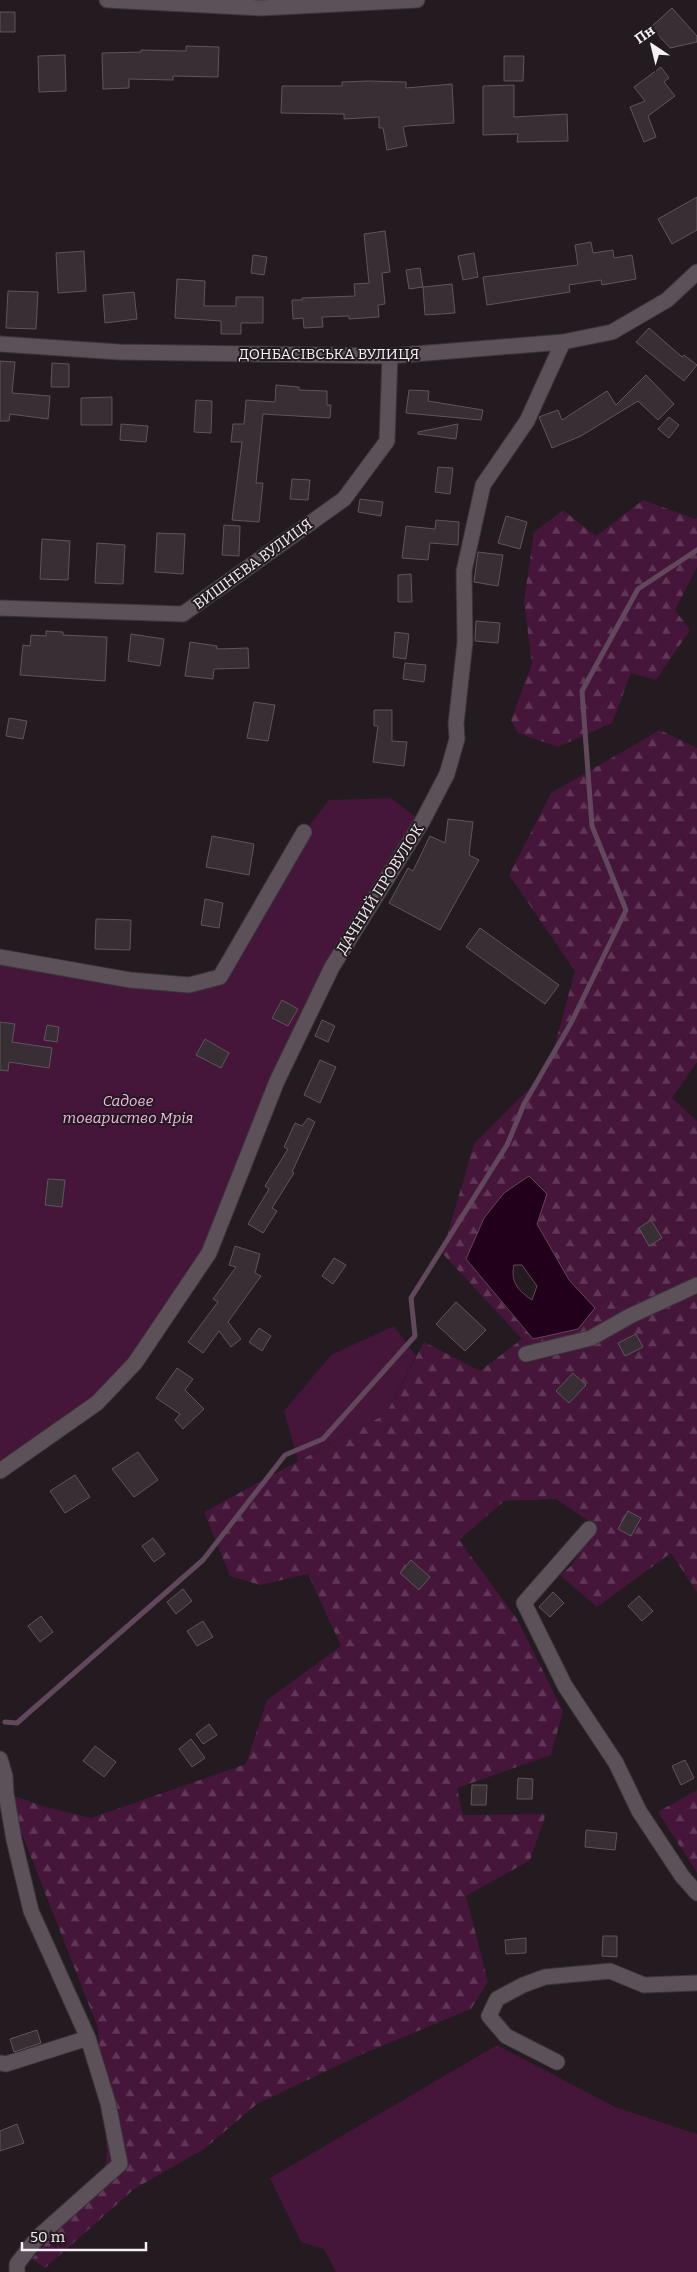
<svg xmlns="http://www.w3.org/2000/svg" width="697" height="2272" font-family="Bitter,serif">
<defs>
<pattern id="forest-firs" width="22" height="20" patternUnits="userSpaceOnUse" patternTransform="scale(1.25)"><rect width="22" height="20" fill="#45153a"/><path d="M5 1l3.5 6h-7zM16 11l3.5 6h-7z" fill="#603757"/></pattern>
</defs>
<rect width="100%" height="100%" fill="#231b20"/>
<path fill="#45153a" d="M391,798L422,822L332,967L209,1253L97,1403L0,1471V957L130,980L220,977L304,832L329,800Z
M394,1326L416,1356L386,1414L298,1461L284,1411L331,1355Z
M497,2045L615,2107L697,2134V2272H336L324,2249L301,2242L270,2178Z"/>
<path fill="url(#forest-firs)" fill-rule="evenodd" d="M643,500L695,519L697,518V567L675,610L690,630L656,680L631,673L612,723L558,747L518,733L511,720L532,664L524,601L534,532L563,510L596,536Z
M660,730L697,748V1062L672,1098L697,1121V1592L671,1553L597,1607L560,1575L571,1566L596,1526L556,1499L504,1501L459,1540L517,1619L563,1711L551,1755L457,1788L463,1815L546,1814L530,1860L466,1896L488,1982L471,2009L360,2055L257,2104L204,2149L134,2189L45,2268L32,2259L103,2178L107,2153L98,2028L6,1793L42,1806L91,1818L246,1764L267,1700L341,1646L308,1574L260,1585L230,1576L204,1512L386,1414L424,1342L480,1371L522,1339L442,1253L474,1144L548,1070L575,971L509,875L551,793ZM484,1218L537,1224L569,1280L595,1308L533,1339Z
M697,1790V1873L658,1812Z"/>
<path fill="#22001b" stroke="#62485c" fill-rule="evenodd" d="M529,1176L547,1194L537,1224L569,1280L595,1308L578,1329L533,1339L466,1259L484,1218L504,1193ZM514,1265H522L537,1286L532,1300C519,1291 510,1283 514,1265Z"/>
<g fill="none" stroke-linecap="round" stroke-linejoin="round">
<path stroke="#62485c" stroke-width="5" d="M5,1722L17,1723L203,1560L285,1455L323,1439L415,1336L411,1298L507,1145L524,1104L571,1023L626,910L592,826L582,691L638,589L697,550"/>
</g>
<path fill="#382f35" stroke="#5f555c" d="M672,8L697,36V42L670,48L651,27Z
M0,12H15V32H0Z
M186,46L219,47L218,77L173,76V80L129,79V88L103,89L102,53L141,52V50L186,51Z
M65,55L66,91L39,92L38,56Z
M504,56H524L523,81H504Z
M661,67L669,78L664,82L675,96L648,116L656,137L644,142L630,107L645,101L634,87Z
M368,81L406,82V88L452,84L454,123L407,126L403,127L407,146L387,150L383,128H379V117L344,119V114L281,113L282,86H342V82Z
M514,85V117L567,114L568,141L517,142L518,134L483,135V86Z
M697,197V230L672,244L658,219Z
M385,231L390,272L382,273L385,304L378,305L379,317L349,319V316L322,317L323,327L304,328L303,318L293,319L292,300H302V298L355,296L354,284L369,283L364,234Z
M591,242L593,253L613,250L614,258L632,255L636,279L602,285L601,280L569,285L570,292L487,305L483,277L578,265L575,245Z
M84,251L86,291L58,293L56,253Z
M474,253L478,277L463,280L458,256Z
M253,255L267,257L264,275L251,273Z
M420,268L423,287L409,289L406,270Z
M177,279L205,281L204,306H236V297H263V323H241V334H221V321L175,318Z
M452,284L455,313L425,315L423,287Z
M8,291L38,292L36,329L6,328Z
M134,292L137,319L105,323L103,295Z
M649,328L682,357L684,355L697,365L684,381L636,342Z
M0,361L15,362L12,393L50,396L48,419L10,414L9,421H0Z
M52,363L69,364V387H51Z
M646,375L674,404L658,420L638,401L581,436L552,448L539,417L558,410L562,420L607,391L616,405Z
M276,385L299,387V390L327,391V405H331L330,418L263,414L256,483H263L259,522L232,520L242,442H231L233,424H244L246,400L275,402Z
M409,390L429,391L428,401L483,410L481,420L406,413Z
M112,397V425H81V398Z
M196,400L212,401L211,433L194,432Z
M669,417L679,425L669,438L658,429Z
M121,424L148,426L146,442L120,440Z
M458,424L456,439L418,434V432Z
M438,467L453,468L450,494L435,492Z
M292,479L310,480L308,500L290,499Z
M360,499L383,502L381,516L358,512Z
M506,516L527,522L520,549L498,543Z
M436,520L459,522L458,545L430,543L428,560L402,558L406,526L435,529Z
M224,525L240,526L239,556L222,555Z
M157,533L185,534L183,574L155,572Z
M42,539L70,541L68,580L40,579Z
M97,543L125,545L123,584L95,583Z
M478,552L503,555L498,586L474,582Z
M411,574L412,602H398V575Z
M476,621L500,623L498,643L475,641Z
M46,631L63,632V635L107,637L105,681L20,675L23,645L30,646L31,635L46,636Z
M395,632L409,634L406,659L393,657Z
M131,634L164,639L160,666L128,661Z
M190,642L217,646V649L248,648L249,668L214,669L213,679L185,676Z
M405,663L426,665L424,682L403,679Z
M254,702L275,705L268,741L247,738Z
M374,710H392V741L407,742L404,766L373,762L378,726H374Z
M9,718L27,721L23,739L6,736Z
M448,819L473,822L469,855L479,860L440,930L389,903L408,868L413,871L430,836L445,843Z
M212,836L254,844L249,875L206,867Z
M205,899L223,903L219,928L201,925Z
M96,919L131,920L130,950L95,949Z
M480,928L559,985L545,1004L466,947Z
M282,1000L298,1009L288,1026L272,1018Z
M322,1020L335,1026L328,1042L315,1036Z
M0,1022L15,1024L12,1042L52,1048L49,1068L9,1062L8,1071L0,1070Z
M47,1025L59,1027L57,1042L44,1040Z
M205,1039L229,1053L221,1068L196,1055Z
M320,1060L336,1067L320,1103L304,1095Z
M308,1118L315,1122L292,1172L294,1173L272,1208L277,1211L263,1233L248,1224L269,1189L265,1186L288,1149L284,1147L295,1123L302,1126Z
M48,1179L65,1180L62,1207L45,1205Z
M651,1220L662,1238L649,1246L639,1228Z
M235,1246L260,1254L255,1273L261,1276L228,1322L241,1339L231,1347L219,1331L203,1353L188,1342L218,1302L213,1299L236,1267L229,1265Z
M334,1258L346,1265L333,1284L322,1276Z
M456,1302L486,1330L465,1351L436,1324Z
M259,1328L271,1336L262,1351L249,1342Z
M636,1334L643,1347L625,1356L618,1343Z
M177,1368L193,1379L185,1390L204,1409L183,1429L175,1420L180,1414L156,1398Z
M573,1373L586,1385L569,1403L556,1391Z
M138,1452L158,1480L134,1497L112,1469Z
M75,1475L90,1497L65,1513L50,1491Z
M628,1511L641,1518L631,1536L618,1529Z
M153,1538L165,1554L154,1562L142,1546Z
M411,1560L430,1577L419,1590L400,1573Z
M183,1589L192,1601L176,1614L167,1602Z
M553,1592L564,1603L550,1617L539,1607Z
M639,1596L653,1611L642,1621L628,1606Z
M41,1616L53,1632L40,1642L28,1626Z
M203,1621L213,1637L197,1646L187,1631Z
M209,1724L217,1735L203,1744L196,1734Z
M191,1739L205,1758L192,1767L179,1749Z
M95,1746L116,1762L104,1777L83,1761Z
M685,1760L694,1778L681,1785L672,1766Z
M518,1778L533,1779L532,1799H517Z
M472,1785H487L486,1805H471Z
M586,1830L617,1833L615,1850L585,1847Z
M603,1936H617V1957L602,1956Z
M526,1938V1953L506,1954L505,1940Z
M37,2030L41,2043L14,2052L10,2039Z
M17,2124L24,2143L0,2151V2131Z"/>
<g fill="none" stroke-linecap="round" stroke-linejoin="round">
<defs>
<path id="minor" d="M107,0L261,8L417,0
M0,344L119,352L390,356L563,342L612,332L667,300L697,272
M0,608L183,614L344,499L387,441L390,356
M0,957L130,980L189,985L220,977L304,832
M526,1354L591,1338L630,1316L697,1285
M0,1471L97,1403L135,1363L209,1253L277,1081L332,967L422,822L447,774L457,739L456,724L465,642L464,571L483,485L527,421L563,342
M589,1529L524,1603L565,1686L616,1763L639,1811L682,1876L697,1893
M0,1759L5,1776L6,1793L14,1840L31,1911L88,2038L108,2103L120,2164L38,2237L17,2264V2272
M557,2062L506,2036L489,2016L497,1999L523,1985L545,1977L610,1971L644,1985L697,1983
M0,2063L6,2064L88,2038"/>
</defs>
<use href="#minor" stroke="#3b3539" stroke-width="17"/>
<use href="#minor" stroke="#5c5158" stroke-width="15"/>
</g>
<g text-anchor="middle" stroke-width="4" stroke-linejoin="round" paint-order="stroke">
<g font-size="15" fill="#f6eff3" stroke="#231b20">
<text x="329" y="359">ДОНБАСІВСЬКА ВУЛИЦЯ</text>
<text transform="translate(253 564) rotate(-36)" y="5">ВИШНЕВА ВУЛИЦЯ</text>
<text transform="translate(380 889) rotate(-58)" y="5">ДАЧНИЙ ПРОВУЛОК</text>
</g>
<g font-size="15" font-style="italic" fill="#f8b7e4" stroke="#231b20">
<text x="128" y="1106">Садове<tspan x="128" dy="17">товариство Мрія</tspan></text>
</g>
</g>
<g transform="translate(652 45) rotate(325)" stroke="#231b20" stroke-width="4" paint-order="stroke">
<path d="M0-4L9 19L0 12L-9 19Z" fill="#f6eff3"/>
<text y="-8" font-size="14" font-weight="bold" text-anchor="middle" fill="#f6eff3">Пн</text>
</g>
<path d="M22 2242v8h124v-8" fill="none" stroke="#f6eff3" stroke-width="2.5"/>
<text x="30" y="2242" font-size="15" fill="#f6eff3" stroke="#231b20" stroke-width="4" paint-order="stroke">50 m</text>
</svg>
